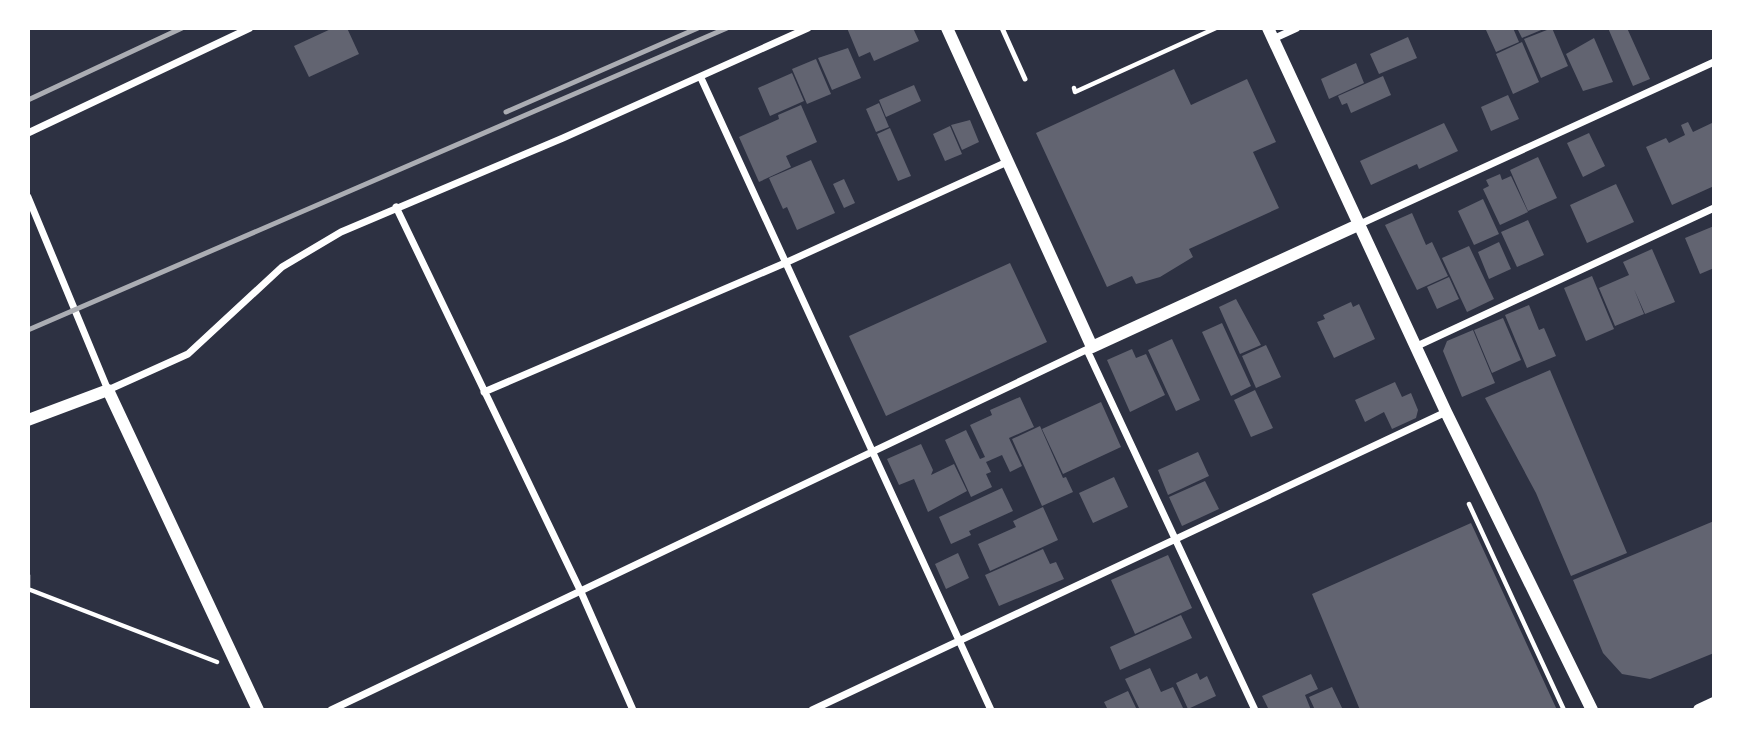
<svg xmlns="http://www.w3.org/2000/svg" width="1742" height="738" font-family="Lato,sans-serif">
<rect width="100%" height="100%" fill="#2d3142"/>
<path fill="#626471" d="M333,28H347L359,54L309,77L294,46Z
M847,28H913L919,41L874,61L870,52L859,57Z
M1490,28H1513L1519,42L1496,52L1486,30Z
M1517,28H1546L1522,38Z
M1552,28L1568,66L1541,78L1524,39Z
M1608,28H1627L1650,79L1633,86Z
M1408,37L1417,58L1379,74L1370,54Z
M1594,38L1613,82L1583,91L1566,54Z
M1522,42L1539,82L1513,94L1496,54Z
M848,48L861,78L832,90L818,58Z
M816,59L831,94L807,104L792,69Z
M1356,63L1364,83L1329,99L1321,79Z
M1174,69L1191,105L1247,79L1276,142L1253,152L1279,208L1189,249L1193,257L1160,277L1136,284L1132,276L1107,287L1036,133Z
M792,73L804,101L770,116L758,88Z
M1383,76L1391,95L1351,113L1347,103L1342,105L1338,96Z
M914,85L921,101L886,117L879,100Z
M1508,95L1519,119L1491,131L1481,107Z
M879,103L889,127L876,132L866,109Z
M801,105L817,142L786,156L791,167L759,182L739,137L779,119L778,115Z
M970,120L979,142L962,150L951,125Z
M1688,122L1693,132L1714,122V186L1672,205L1646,147L1666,138L1669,143L1685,135L1681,125Z
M1444,123L1458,151L1419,169L1417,164L1371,185L1360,161Z
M950,126L962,154L945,161L933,134Z
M890,128L911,176L898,181L877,134Z
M1589,133L1605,166L1583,177L1567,143Z
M1538,157L1557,198L1528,211L1510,170Z
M811,160L835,213L797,230L787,207L783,209L769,178Z
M1500,174L1502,180L1511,176L1528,212L1500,225L1483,189L1489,186L1486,180Z
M844,179L855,203L844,208L833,184Z
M1616,184L1634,222L1587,243L1570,205Z
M1483,199L1499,234L1474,245L1458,211Z
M1412,213L1426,245L1432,242L1448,276L1417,290L1385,225Z
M1528,220L1544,255L1517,267L1501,232Z
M1714,226V268L1700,274L1685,238Z
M1499,242L1511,269L1489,279L1478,252Z
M1469,246L1494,299L1467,312L1442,258Z
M1652,249L1675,302L1645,314L1634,289L1644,314L1615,326L1599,288L1629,275L1623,262Z
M1010,263L1047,342L886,416L849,336Z
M1592,276L1614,329L1586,341L1564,288Z
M1449,277L1459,299L1437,309L1427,287Z
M1236,299L1261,345L1240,354L1219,307Z
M1351,302L1353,307L1359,304L1375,339L1334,358L1317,322L1325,319L1323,315Z
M1529,305L1539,330L1544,328L1556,356L1527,368L1505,315Z
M1503,318L1521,360L1492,373L1474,330Z
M1222,323L1251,386L1231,396L1202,332Z
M1473,330L1495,383L1462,397L1443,351L1447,341Z
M1172,339L1200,400L1176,411L1148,350Z
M1266,345L1281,377L1256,388L1242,356Z
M1132,349L1136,358L1146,354L1165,395L1130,412L1107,360Z
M1550,370L1627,553L1571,576L1536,493L1485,398Z
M1395,382L1402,397L1411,393L1418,410L1416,418L1392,429L1384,412L1365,422L1355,400Z
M1255,390L1273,428L1251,437L1234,400Z
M1020,397L1034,427L1009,438L1022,466L1010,472L1002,455L986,462L991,472L986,474L992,487L971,497L945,440L966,430L980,459L985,457L970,425L992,415L990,410Z
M1101,402L1121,447L1063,474L1042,429Z
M1040,426L1063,478L1066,477L1073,492L1042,506L1012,439Z
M921,444L933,470L931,475L954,464L967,491L928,512L914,479L899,485L887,459Z
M1198,452L1209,476L1168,495L1158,470Z
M1114,477L1128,507L1093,523L1079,493Z
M1205,481L1219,509L1182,526L1169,497Z
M1002,488L1013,511L969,531L971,535L951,544L939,517Z
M1043,507L1058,540L990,571L978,544L1016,527L1013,521Z
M1714,521V653L1650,679L1622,674L1603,653L1573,580Z
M1471,523L1557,710H1360L1312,594Z
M1043,549L1050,564L1056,562L1064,579L999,606L985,575Z
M958,553L969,578L946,589L935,564Z
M1168,555L1192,608L1135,634L1111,580Z
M1181,615L1192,638L1120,670L1110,647Z
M1150,668L1161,692L1173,687L1183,708L1140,710L1125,679Z
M1197,673L1200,680L1207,676L1216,696L1188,709L1176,683Z
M1311,674L1318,689L1305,695L1311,710H1269L1262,696Z
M1332,687L1343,710H1315L1309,697Z
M1128,691L1137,710H1108L1104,702Z"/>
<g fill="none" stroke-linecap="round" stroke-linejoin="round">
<path stroke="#fff" stroke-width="4.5" d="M1074,88L1075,92L1216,28
M1469,504L1564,710
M28,575V589
M28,589L217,662"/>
<path stroke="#fff" stroke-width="5" d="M1002,28L1025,79"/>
<path stroke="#fff" stroke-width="7" d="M1273,39L1297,28
M701,78L991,710
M28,133L250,28
M28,197L108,390L188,354L282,267L341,232L563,138L808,28
M396,207L581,592L633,710
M1358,225L1714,62
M1415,347L1714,208
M1087,350L1255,710
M484,392L785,263L1007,162
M331,710L1092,347
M812,710L1446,412"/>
<path stroke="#fff" stroke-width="12" d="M947,28L1092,347L1358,225
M1268,28L1446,412L1592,710
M28,420L108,390L258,710
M1699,710L1714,703"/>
<path stroke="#abadb3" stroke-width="5" d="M28,100L182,28
M506,112L698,28
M28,330L727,28"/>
</g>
<rect width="1742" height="738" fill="none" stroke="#ffffff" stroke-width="60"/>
</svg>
